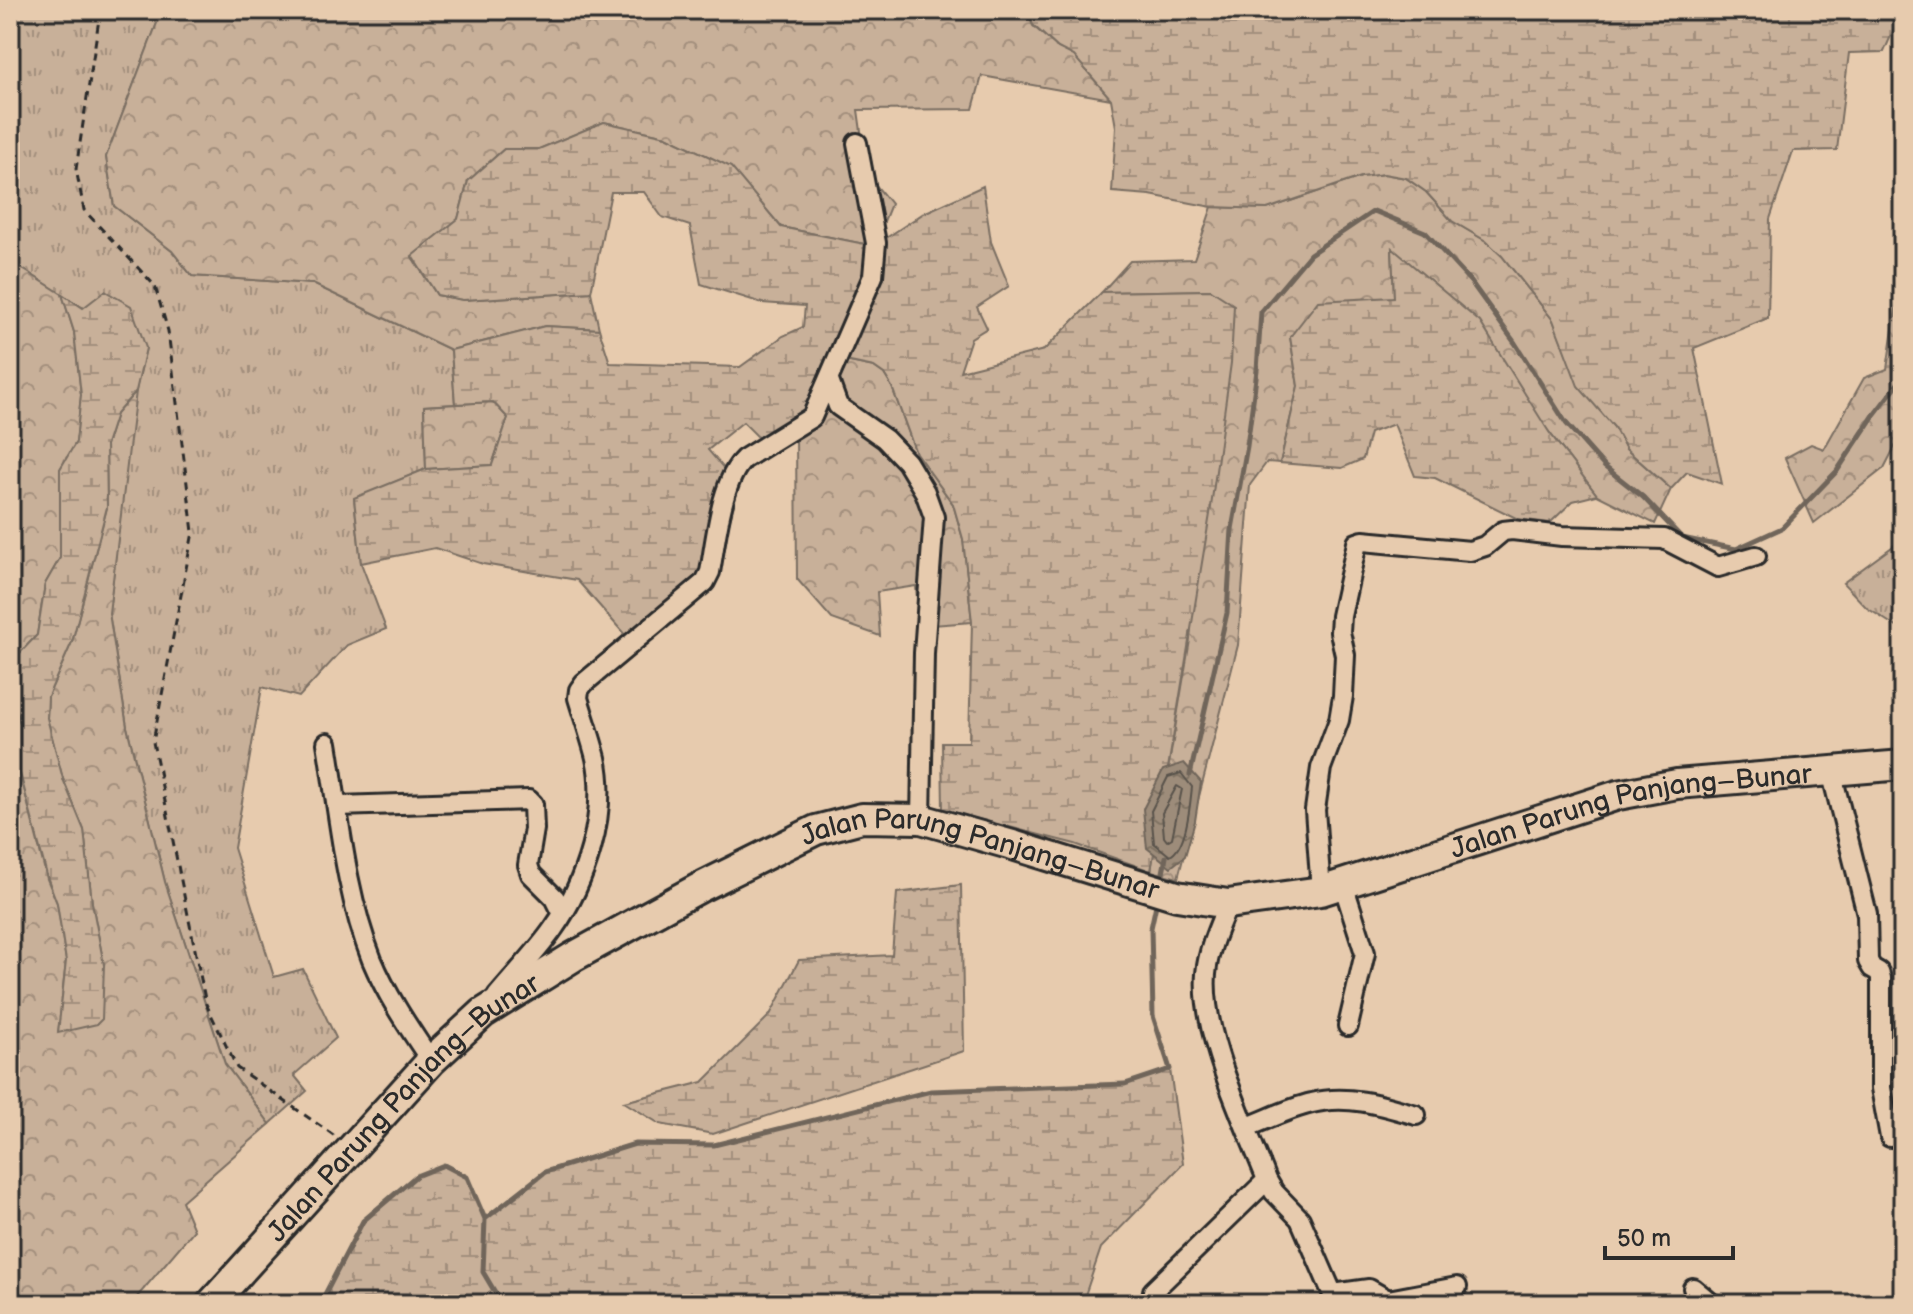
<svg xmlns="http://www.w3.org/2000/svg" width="1913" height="1314" font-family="'Balsamiq Sans',sans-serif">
<defs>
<pattern id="grass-tufts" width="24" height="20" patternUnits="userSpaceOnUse" patternTransform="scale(2)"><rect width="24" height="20" fill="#c8b099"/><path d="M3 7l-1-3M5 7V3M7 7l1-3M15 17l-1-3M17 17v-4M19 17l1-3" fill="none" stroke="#a38f7d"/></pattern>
<pattern id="forest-crowns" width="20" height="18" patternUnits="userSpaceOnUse" patternTransform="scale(2)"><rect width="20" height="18" fill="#c8b099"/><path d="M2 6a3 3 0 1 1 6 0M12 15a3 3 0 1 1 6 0" fill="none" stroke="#a38f7d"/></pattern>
<pattern id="wetland-marsh" width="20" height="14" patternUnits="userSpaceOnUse" patternTransform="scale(2)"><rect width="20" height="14" fill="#c8b099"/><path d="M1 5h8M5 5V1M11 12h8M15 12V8" fill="none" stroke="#a38f7d"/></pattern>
<pattern id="water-ripples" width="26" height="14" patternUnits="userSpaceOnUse" patternTransform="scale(2)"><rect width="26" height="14" fill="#9d8c7a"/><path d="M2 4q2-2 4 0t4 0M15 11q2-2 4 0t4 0" fill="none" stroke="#807364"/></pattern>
</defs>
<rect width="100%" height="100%" fill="#e7cbae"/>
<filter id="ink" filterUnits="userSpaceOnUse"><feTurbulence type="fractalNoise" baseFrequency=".0125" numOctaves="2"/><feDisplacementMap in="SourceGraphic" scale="16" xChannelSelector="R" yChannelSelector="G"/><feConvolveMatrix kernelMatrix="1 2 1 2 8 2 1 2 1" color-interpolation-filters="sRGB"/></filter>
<g filter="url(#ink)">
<path fill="url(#grass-tufts)" stroke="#7a6e62" stroke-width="2" d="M10,10H162L106,157L114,206L172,251L192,276L313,284L451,350L455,404L424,406L426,469L354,499L361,563L386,629L347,645L299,697L262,687L234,848L274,977L303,969L336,1038L294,1075L307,1091L270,1124L225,1064L165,882L127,727L109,613L134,398L146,348L10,261Z
M1903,539V631L1867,608L1843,583Z
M10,960L16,973L21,1054L10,1068Z"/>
<path fill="url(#forest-crowns)" stroke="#7a6e62" stroke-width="2" d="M162,10H1027L1033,26L1058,48L1074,55L1111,99L982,76L973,109L858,110L867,174L891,204L874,246L781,227L730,167L666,136L604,122L539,149H504L468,181L458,219L412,257L437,295L463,300L591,292L599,329L545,326L451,350L313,284L192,276L172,251L114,206L106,157Z
M1384,174L1406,178L1426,192L1452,221L1486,241L1502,256L1553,320L1579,386L1614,427L1626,449L1671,489L1655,524L1597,495L1549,432L1392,249L1394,297L1290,337L1298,386L1280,463L1267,462L1250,485L1238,645L1178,878L1151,871L1190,640L1211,290L1102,292L1130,261L1194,259L1212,207L1267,209L1361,177Z
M10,261L62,294L74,332L81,395L76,443L60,469V558L45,584L37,635L18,655L12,688L20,723V773L47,879L57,903L66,961L58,1033L104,965L92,903L84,830L63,779L47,718L48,696L72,642L107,508L106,445L116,414L136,391L109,613L127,727L165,882L225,1064L270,1124L182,1201L194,1230L131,1304H10V1068L21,1053L16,973L10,960Z
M1903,300V431L1884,468L1814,523L1785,458L1811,444L1824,449L1864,378L1887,369L1897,303Z
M845,361L874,367L884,374L892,387L916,453L953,504L963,539L972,622L919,626L916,586L877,592L880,636L832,619L797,579L796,432Z
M493,402L508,418L492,465L426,469L424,406Z"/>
<path fill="url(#wetland-marsh)" stroke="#7a6e62" stroke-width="2" d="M1027,10H1903V19L1897,22L1884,52L1849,53L1837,150L1793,151L1770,219L1768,318L1694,348L1722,484L1687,472L1671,489L1626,449L1614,427L1578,386L1553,320L1502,256L1486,241L1452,221L1426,192L1406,178L1384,174L1361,177L1267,209L1212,207L1150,195L1112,192L1116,127L1111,99L1074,56L1058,48L1033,25Z
M604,122L666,136L731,167L781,227L874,246L924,213L983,186L991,242L1009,286L977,307L987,328L971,338L960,371L1044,350L1102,292L1211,290L1234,305L1231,363L1210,514L1151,871L1075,844L943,810L942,742H969L972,622L963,539L953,504L916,453L892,387L884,374L874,367L845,361L824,415L769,448L743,422L708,450L739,486L715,575L633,644L577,580L483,564L435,548L361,563L354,498L426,469L492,465L508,418L493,402L455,404L451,350L545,326L599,329L610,363L740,367L783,336L803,327L805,306L762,303L701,284L690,226L662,217L644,192H611L591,292L463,300L437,295L412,256L458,219L468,181L504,149H539Z
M1392,248L1480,322L1549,432L1597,495L1573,501L1550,523L1518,519L1435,478L1415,476L1394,424L1370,433L1363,459L1342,468L1280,463L1298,386L1290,337L1318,301L1394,297Z
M105,291L131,306L146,348L136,391L116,414L106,445L107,507L72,642L48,696L47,718L63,779L84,830L92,903L104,965L102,1019L97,1024L58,1033L66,961L57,903L48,879L20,773V723L12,688L18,655L37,635L45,584L60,558V469L76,442L81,395L74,332L62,294L83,308Z
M961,885L964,1051L713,1134L660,1124L624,1102L703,1082L770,1015L799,960L892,955L897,893Z
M1170,1069L1183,1164L1101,1248L1082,1304H320L363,1221L416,1176L444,1166L467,1177L485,1219L545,1172L635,1144L714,1145L931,1091L1125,1084Z"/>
<path fill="url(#water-ripples)" stroke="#6f655a" stroke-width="2" d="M1184,763L1201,782L1195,821L1185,856L1171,867L1147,848L1143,809L1163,770Z"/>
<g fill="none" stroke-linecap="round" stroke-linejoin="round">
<path stroke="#59524b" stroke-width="2" d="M1181,773L1192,787C1190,805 1187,847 1170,856L1154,843L1151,811L1168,777Z
M1177,786L1182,789L1172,838L1167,841L1164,837L1162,813Z"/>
<path stroke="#6f655a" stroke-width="5" d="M1190,775L1227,613L1232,529L1247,446L1257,370L1261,312L1310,254L1374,211L1425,232L1471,282L1515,343L1566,423L1605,467L1643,497L1682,538L1736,549L1782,528L1837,471L1874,415L1903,377
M1161,883L1166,857
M485,1219L545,1172L635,1144L714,1145L931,1091L1125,1084L1170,1069L1153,1016L1151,928L1157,900
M320,1304L363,1221L416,1176L444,1165L467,1177L485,1219L483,1272L502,1304"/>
<defs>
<path id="street" d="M829,381L838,406L885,439L907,462L925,492L934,517L924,653L921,819
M327,743C339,815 345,892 372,960C387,996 409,1028 431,1061
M1831,771L1867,914L1868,961L1872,968L1879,972L1881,978V1088L1890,1137
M338,806L529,800L533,804L534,829L528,865L531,874L555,898L563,914
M1343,884L1365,953L1348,1026
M1321,891L1315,810L1321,768L1339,720L1343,696L1345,655L1340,632L1341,616L1357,543L1363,541L1470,551L1485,546L1503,531L1512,530L1562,536L1664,539L1718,567L1756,556
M1228,904C1219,926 1208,950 1206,974C1201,1035 1245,1122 1267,1180L1274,1192L1300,1219L1337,1304
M497,996C516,973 537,952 553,929C586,883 608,814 596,758C591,738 584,718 578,698L579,690L584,683L705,582L710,572C716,540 721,481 744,459L812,417L873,276L876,243L857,143
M1247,1127C1268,1119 1290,1108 1312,1103C1347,1094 1382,1105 1416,1115
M1693,1288L1712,1304
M1333,1294L1369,1289L1388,1300L1457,1287
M1151,1304L1153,1291L1267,1180"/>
<g id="primary">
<path id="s1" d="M211,1304L431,1061L483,1013L573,957L699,888L816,830L862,818L921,819L1016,846L1177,896L1228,904L1321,891L1618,795L1677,784L1903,765"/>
</g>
</defs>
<use href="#street" stroke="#2b2b2b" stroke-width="24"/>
<use href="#primary" stroke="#2b2b2b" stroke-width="34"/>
<path stroke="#2b2b2b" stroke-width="3" stroke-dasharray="8 6" stroke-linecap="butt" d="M98,10L99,19L76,169L84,210L155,286L168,331L193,532L153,742L206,1004L237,1068L335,1136"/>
<use href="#street" stroke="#e7cbae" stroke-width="18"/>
<use href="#primary" stroke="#e7cbae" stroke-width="28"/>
</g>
</g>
<g text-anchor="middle" stroke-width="6" stroke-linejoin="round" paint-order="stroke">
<g font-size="28" fill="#2b2b2b" stroke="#e7cbae">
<text dy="10" stroke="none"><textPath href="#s1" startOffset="1620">Jalan Parung Panjang–Bunar</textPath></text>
<text dy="10" stroke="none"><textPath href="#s1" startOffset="948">Jalan Parung Panjang–Bunar</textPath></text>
<text dy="10" stroke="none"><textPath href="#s1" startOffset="276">Jalan Parung Panjang–Bunar</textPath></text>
</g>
</g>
<rect width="1913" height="1314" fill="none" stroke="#e7cbae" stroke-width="40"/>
<rect x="20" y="20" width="1873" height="1274" fill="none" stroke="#2b2b2b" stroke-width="3" filter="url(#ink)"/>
<path d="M1605 1246v12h128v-12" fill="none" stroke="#2b2b2b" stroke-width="4"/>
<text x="1617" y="1246" font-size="24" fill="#2b2b2b" stroke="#e7cbae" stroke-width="6" paint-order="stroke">50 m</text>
</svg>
